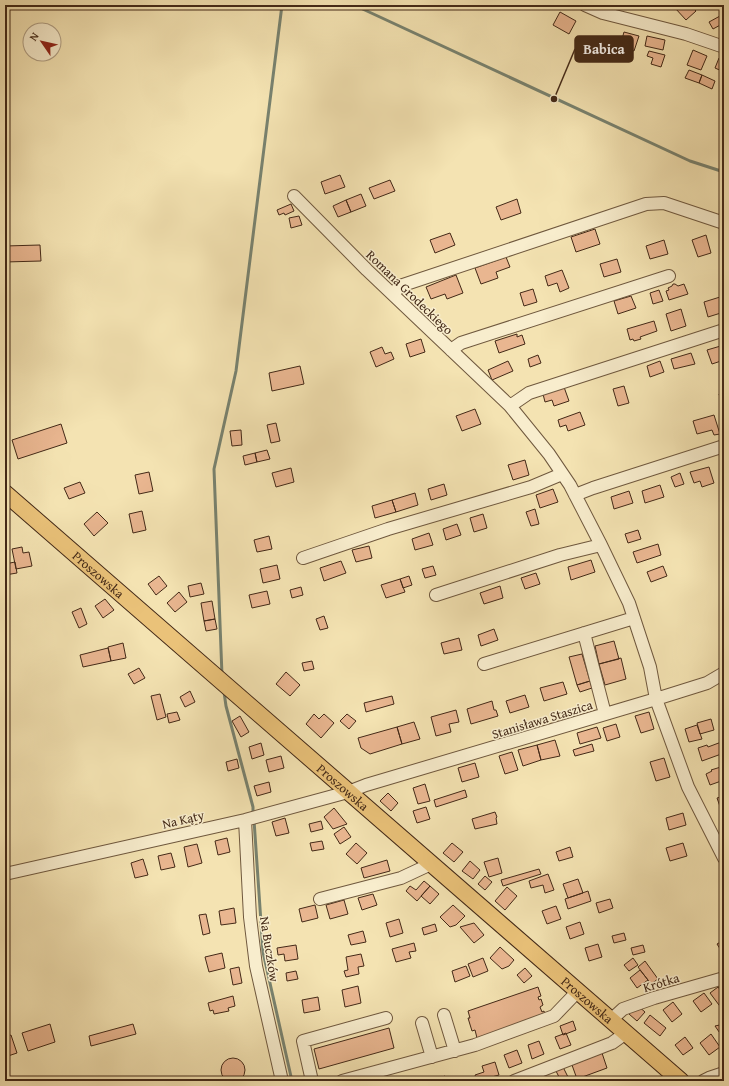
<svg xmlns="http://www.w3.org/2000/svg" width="729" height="1086" font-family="'Gentium Book Plus',serif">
<rect width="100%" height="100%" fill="#f4e3b2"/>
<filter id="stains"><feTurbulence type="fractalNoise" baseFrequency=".005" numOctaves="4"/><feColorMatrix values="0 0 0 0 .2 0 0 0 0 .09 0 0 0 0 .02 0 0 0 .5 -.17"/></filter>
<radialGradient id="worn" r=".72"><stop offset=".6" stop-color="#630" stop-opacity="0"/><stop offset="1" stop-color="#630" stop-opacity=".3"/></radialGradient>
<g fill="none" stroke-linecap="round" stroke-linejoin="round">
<path stroke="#78826f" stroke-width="3" d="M354,5L690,161L724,172
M222,675L214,469L236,371L282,5
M224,692L226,706L253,807V815
M254,820L263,952L292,1081"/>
</g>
<path fill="#e9b690" stroke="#432917" d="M679,5H691L696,11L686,20L675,8Z
M560,12L576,21L569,34L553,25Z
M720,16L724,23L713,29L709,22Z
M624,32L639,36L634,51L620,46Z
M647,36L665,40L663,50L645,46Z
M693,50L707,56L701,70L687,65Z
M649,51L665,55L661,67L651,64L653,58L647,56Z
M719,58L724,60V72L715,68Z
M689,70L702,75L699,83L685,78Z
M702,75L715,81L712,89L699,83Z
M340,175L345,187L325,194L321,182Z
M390,180L395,191L374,199L369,188Z
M361,194L366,206L351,212L346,200Z
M517,199L521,213L501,220L496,207Z
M346,200L351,212L338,217L333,206Z
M291,204L294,211L285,215L284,213L279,215L277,210Z
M299,216L302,225L291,228L289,218Z
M595,229L600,244L576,252L571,237Z
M450,233L455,245L435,253L430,240Z
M706,235L711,253L698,257L692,240Z
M664,240L668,254L650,259L646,246Z
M40,245L41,261L5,262V246Z
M506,257L510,267L496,272L498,278L481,284L475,268Z
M617,259L621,272L604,277L600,264Z
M562,270L569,288L560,292L557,283L548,286L545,276Z
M456,275L463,293L447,299L445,294L431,299L426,287Z
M673,284H675L678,286L684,284L688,294L669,300L666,291L669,290L668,288L672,286Z
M533,289L537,302L524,306L520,293Z
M659,290L663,301L653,304L650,293Z
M631,296L636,308L618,314L614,301Z
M720,297L724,308V312L708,317L704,302Z
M681,309L686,326L671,331L666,314Z
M654,321L657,331L640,337L641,339L634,341L633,339L630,340L627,329Z
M517,334V337L522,335L525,344L499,353L495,341Z
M421,339L425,352L410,357L406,344Z
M724,345V360L712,364L707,350Z
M382,347L385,354L391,352L394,359L376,367L370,352Z
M691,353L695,364L674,369L671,359Z
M538,355L541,363L530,367L528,359Z
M508,361L513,371L492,380L488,370Z
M660,361L664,372L650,377L647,366Z
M300,366L304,384L272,391L269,373Z
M624,386L629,403L618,406L613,389Z
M564,387L569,401L554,406L552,400L545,402L543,394Z
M724,392V403L722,404L719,394Z
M475,409L481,424L462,431L456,416Z
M580,412L585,425L568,431L566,425L560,427L558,420Z
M714,415L720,434L714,435L712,430L697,434L693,421Z
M276,423L280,441L271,443L267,425Z
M61,424L67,443L18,459L12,440Z
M241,430L242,445L232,446L230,431Z
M267,450L270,459L257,462L255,453Z
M255,453L257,462L245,465L243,456Z
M525,460L529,475L513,480L508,465Z
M709,467L714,483L702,487L700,481L694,483L690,472Z
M291,468L294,482L276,487L272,473Z
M149,472L153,491L139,494L135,475Z
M680,473L684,484L675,487L671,477Z
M80,482L85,493L69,499L64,488Z
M444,484L447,495L431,500L428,489Z
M660,485L664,497L645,503L642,491Z
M553,489L558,502L540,508L536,495Z
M629,491L633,503L614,509L611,497Z
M415,493L418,505L396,512L392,500Z
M392,500L396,512L375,518L372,506Z
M535,509L539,524L531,526L526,512Z
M142,511L146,530L133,533L129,514Z
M97,512L108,523L94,536L84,524Z
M483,514L487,528L474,532L470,518Z
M457,524L461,535L446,540L443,529Z
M638,530L641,539L628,543L625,534Z
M429,533L433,545L415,550L412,539Z
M269,536L272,549L257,552L254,540Z
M658,544L661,555L637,563L633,552Z
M369,546L372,558L356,562L352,550Z
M22,547L23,553L29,552L32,566L16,569L12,549Z
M591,560L595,572L571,580L568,567Z
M341,561L346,573L324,581L320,568Z
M15,562L17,573L5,575V564Z
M277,565L280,579L263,583L260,569Z
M433,566L436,575L425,578L422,569Z
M663,566L667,576L651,582L647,572Z
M536,573L540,584L525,589L521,578Z
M159,576L167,586L156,595L148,584Z
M409,576L412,585L403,588L400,579Z
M400,579L405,592L386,598L381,585Z
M201,583L204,594L190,597L188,586Z
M500,586L503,598L484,604L480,593Z
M301,587L303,595L292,598L290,590Z
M267,591L270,604L252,608L249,595Z
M179,592L187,602L175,612L167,603Z
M105,599L114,610L103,618L95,606Z
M212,601L215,619L204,621L201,603Z
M81,608L87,624L79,628L72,612Z
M324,616L328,628L320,630L316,619Z
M215,619L217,629L206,631L204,621Z
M494,629L498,640L481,646L478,635Z
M459,638L462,650L444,654L441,643Z
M614,641L619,659L599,664L595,646Z
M123,643L126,658L111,661L108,647Z
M108,648L111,661L83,667L80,655Z
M582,654L590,681L577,685L569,657Z
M621,658L626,679L605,685L599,664Z
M312,661L314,669L304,671L302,663Z
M139,668L145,678L134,684L128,674Z
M286,672L300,685L290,696L276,684Z
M590,681L592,688L580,692L577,685Z
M563,682L567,694L544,701L540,688Z
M190,691L195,702L185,707L180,697Z
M160,694L166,717L157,720L151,696Z
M525,695L529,707L510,713L506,701Z
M392,696L394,704L366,712L364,703Z
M492,701L494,710H496L498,716L471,724L467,709Z
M456,710L459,722L449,724L451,732L436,736L431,717Z
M177,712L180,720L169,723L167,714Z
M649,712L654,729L641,733L635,716Z
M314,714L319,719L324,714L334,723L321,738L306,724Z
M347,714L356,721L349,729L340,721Z
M240,716L249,732L241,737L232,721Z
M711,719L714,730L700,734L697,723Z
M414,722L420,739L402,744L397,727Z
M616,724L620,737L607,741L603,728Z
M697,725L702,739L689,742L685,729Z
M397,727L402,744L370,754L361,748L358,738Z
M597,727L601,738L580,744L577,733Z
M555,740L560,756L541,760L537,745Z
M724,741V753L702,761L698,748L707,745L708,747Z
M261,743L264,755L252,759L249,747Z
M592,744L594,751L575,756L573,750Z
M537,745L541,760L523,766L518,750Z
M512,752L518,770L505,774L499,756Z
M281,756L284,768L269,772L266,760Z
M664,758L670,777L656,781L650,762Z
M237,759L239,768L228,771L226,762Z
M475,763L479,777L462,782L458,768Z
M724,766V780L710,785L706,774L712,771L711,770Z
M269,782L271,792L257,796L254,786Z
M425,784L430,801L418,804L413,788Z
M465,790L467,797L436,807L434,800Z
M388,793L398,803L391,811L380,801Z
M724,796V814L723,815L717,798Z
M426,807L430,819L417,823L413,811Z
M334,808L347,824L333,829L324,817Z
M495,812L497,817L496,818L497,824L475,829L472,819Z
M683,813L686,825L669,830L666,818Z
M285,818L289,833L276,836L272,822Z
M321,821L323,829L311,832L309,824Z
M344,827L351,837L340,844L334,834Z
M227,838L230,852L218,855L215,841Z
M322,841L324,849L312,851L310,843Z
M356,843L367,853L357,864L346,854Z
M452,843L463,852L454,862L443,853Z
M683,843L687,856L670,861L666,848Z
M197,844L202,863L188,867L184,847Z
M570,847L573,857L559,861L556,852Z
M171,853L175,867L161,870L158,856Z
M498,858L502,873L489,877L484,862Z
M143,859L148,875L135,878L131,863Z
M387,860L390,871L364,878L361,868Z
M470,861L480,870L473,879L462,871Z
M539,869L541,874L503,886L501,880Z
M548,874L554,890L545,893L543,885L531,888L529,881Z
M485,876L492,882L485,890L478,884Z
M578,879L583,893L568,898L563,884Z
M424,881L430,886L417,901L406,891L410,886L416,890Z
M430,886L439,894L430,904L421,896Z
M507,887L517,896L505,910L495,901Z
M588,891L591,901L568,909L565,899Z
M373,894L377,905L362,910L358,898Z
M610,899L613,908L599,913L596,903Z
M344,900L348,914L330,919L326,905Z
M315,905L318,918L302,922L299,909Z
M453,905L465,916L456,925L450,927L440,917Z
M556,906L561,919L547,924L542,911Z
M234,908L236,923L221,925L219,911Z
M206,914L210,933L203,935L199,915Z
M399,919L403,933L390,937L386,923Z
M580,922L584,934L570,939L566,927Z
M474,923L484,935L474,943L460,927Z
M435,924L437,931L424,935L422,928Z
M363,931L366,942L351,945L348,935Z
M624,933L626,940L614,943L612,936Z
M724,940V955L717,944Z
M414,943L416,951L409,952L411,958L396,962L392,949Z
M598,944L602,957L589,961L585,948Z
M296,945L298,959L285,961L284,954L278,955L277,948Z
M643,945L645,952L633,955L631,948Z
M500,947L514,960L509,966L502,969L490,958Z
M222,953L225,968L209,972L205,957Z
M361,954L364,966L358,967L359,974L346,977L344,971L348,970L346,957Z
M483,958L488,971L473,977L468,964Z
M633,958L638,965L629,971L624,965Z
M645,961L658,979L651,984L638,967Z
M466,966L470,976L455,982L452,971Z
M239,967L242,983L233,985L230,969Z
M525,968L532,976L524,983L517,975Z
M640,970L648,980L637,988L630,978Z
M296,971L298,979L287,981L286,973Z
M358,986L361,1003L345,1007L342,990Z
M538,987L541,996L538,997L539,1000L541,999L543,1005L540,1007L542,1012L544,1011L545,1015L477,1038L475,1030L472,1031L468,1018H470L468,1011Z
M718,987L724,995V1008L722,1009L710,993Z
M704,993L712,1004L701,1012L693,1001Z
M233,996L235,1006L228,1008L229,1011L214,1014L213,1010L210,1011L208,1003Z
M318,997L320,1010L304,1013L302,1000Z
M673,1002L682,1014L672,1022L663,1010Z
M637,1005L645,1012L637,1021L629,1014Z
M650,1015L666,1028L660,1036L644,1023Z
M573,1021L576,1030L563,1035L560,1026Z
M50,1024L55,1042L28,1051L22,1033Z
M133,1024L136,1034L91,1046L89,1036Z
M724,1024V1039L715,1026Z
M389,1028L394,1048L319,1069L314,1049Z
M566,1033L571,1045L560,1049L555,1037Z
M711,1034L720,1047L709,1055L700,1043Z
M11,1035L17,1053L5,1057V1037Z
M685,1037L693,1048L683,1055L675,1045Z
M539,1041L544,1054L532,1059L528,1045Z
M517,1050L522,1063L509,1068L504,1055Z
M602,1053L607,1068L577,1079L572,1065Z
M221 1070a12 12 0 1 1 24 0a12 12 0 1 1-24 0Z
M495,1062L499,1075L477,1081L475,1075L484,1072L482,1066Z
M563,1067L568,1077L561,1081L556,1071Z
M445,1076L447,1081H433V1080Z"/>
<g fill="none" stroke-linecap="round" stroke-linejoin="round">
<defs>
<path id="minor" d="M585,5L603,13L686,34L724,47
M294,196L367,270L510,406L549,454L570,485L601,545L629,603L650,667L656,699L688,787L724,858
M393,294L400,286L646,204L664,203L724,223
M451,350L461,343L669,276
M510,406L529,393L724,330
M575,495L593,488L724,446
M303,558L388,529L531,487L562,474
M436,595L560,555L601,545
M584,633L605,714
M484,664L634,618
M245,820L250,917L256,966L282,1081
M5,874L245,820L348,792L366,785L656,699L707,683L724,673
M320,899L401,878L431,864
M444,1015L455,1051
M611,1020L623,1009L654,998L724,978
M422,1023L432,1057
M312,1081L303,1041L386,1018
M342,1081L475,1045L554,1016L578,991
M514,1081L612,1043L626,1033
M703,1081L709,1078L724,1073"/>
<g id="major">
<path id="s1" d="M5,493L681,1081"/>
</g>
</defs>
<use href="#minor" stroke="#6f583e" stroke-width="14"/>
<use href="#major" stroke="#432917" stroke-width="18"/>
<use href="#minor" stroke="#f8edcd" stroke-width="12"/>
<use href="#major" stroke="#eac279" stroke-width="16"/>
</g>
<g text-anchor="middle" stroke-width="3" stroke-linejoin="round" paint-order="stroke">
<g font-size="13" fill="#432917" stroke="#f8edcd">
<text transform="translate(410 292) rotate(44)" y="5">Romana Grodeckiego</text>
<text dy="5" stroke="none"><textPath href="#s1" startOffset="124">Proszowska</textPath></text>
<text transform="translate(542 719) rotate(-17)" y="5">Stanisława Staszica</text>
<text dy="5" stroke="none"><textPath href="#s1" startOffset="448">Proszowska</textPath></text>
<text transform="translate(183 819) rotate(-13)" y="5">Na Kąty</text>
<text transform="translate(270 949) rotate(81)" y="5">Na Buczków</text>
<text transform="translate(661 982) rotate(-17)" y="5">Krótka</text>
<text dy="5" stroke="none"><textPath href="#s1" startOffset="772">Proszowska</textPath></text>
</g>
</g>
<path fill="none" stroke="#432917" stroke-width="1.5" d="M554 99L575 49"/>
<circle fill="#432917" stroke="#f8edcd" stroke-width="1.5" cx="554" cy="99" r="4"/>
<rect fill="#432917" stroke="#432917" stroke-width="1.5" x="575" y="36" width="58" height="26" rx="4"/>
<g font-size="14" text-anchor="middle" font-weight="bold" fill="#fff">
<text x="604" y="54">Babica</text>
</g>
<rect width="729" height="1086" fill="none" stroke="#f4e3b2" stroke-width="20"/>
<rect x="6" y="6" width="717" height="1074" fill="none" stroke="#432917" stroke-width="2"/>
<rect x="10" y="10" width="709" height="1066" fill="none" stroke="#432917"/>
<g transform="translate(42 42) rotate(304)"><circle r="19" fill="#f8edcd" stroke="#b09f84"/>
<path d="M0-3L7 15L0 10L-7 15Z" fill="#8f2418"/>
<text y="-6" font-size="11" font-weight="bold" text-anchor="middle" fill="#432917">N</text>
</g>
<rect width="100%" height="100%" filter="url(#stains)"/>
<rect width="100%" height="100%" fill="url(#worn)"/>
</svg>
